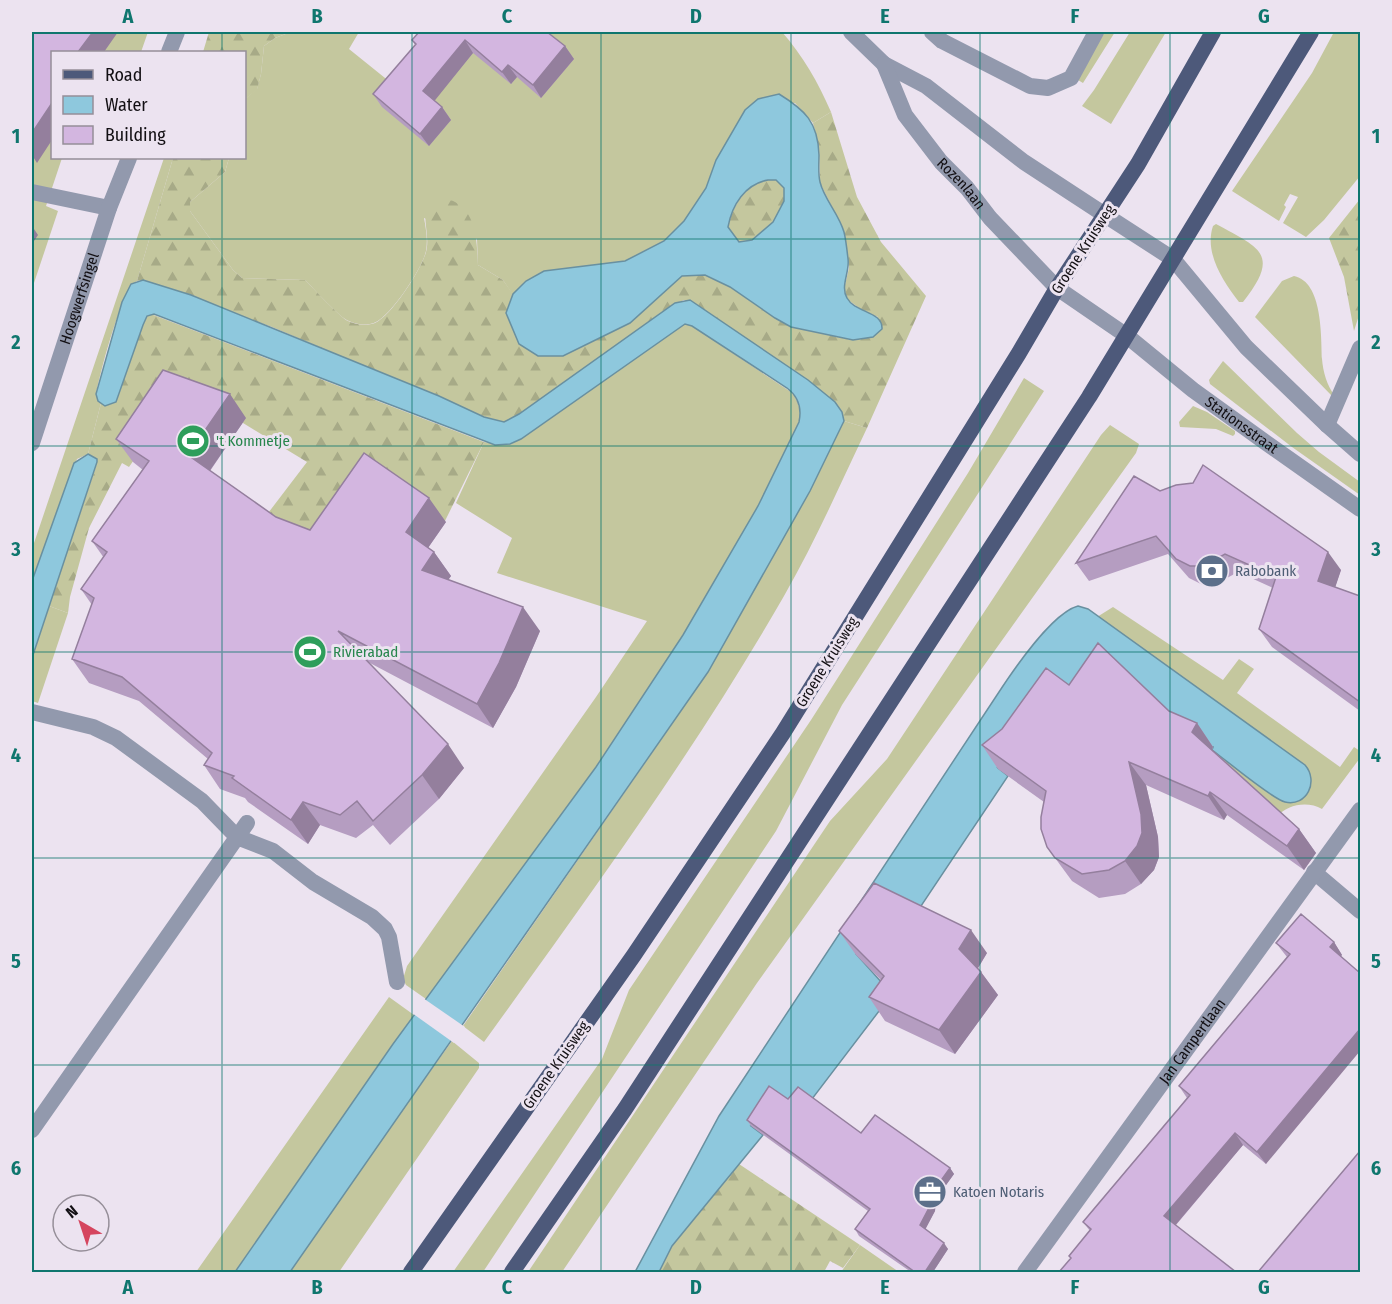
<svg xmlns="http://www.w3.org/2000/svg" width="1392" height="1304" font-family="'Fira Sans Condensed',sans-serif">
<defs>
<pattern id="forest-firs" width="22" height="20" patternUnits="userSpaceOnUse" patternTransform="scale(1.5)"><rect width="22" height="20" fill="#c4c79e"/><path d="M5 1l3.5 6h-7zM16 11l3.5 6h-7z" fill="#a7aa87"/></pattern>
</defs>
<rect width="100%" height="100%" fill="#ece3f0"/>
<path fill="#c4c79e" d="M32,32H148L141,52H52V158H62L46,206L58,211L32,289Z
M291,32H359L349,49L390,82L430,32H782C803,56 818,82 831,112L813,123L795,103L745,110L716,160L706,188L684,221L664,241L626,261L544,271L526,281L513,295L503,280L478,265L477,239L424,218C426,229 428,240 426,251C422,269 392,314 376,322C367,326 357,325 349,321C341,319 313,288 305,280L242,278L233,270L190,211V202L225,172L229,158H244L245,99L257,89L261,74L264,46L275,38Z
M1104,32H1115L1083,83L1078,80Z
M1130,32H1166L1111,124L1082,106L1094,90Z
M1334,32H1360V176L1324,220L1306,237L1283,223L1298,197L1290,194L1284,205L1286,207L1279,221L1232,191L1312,73Z
M164,158H173L137,281C121,290 100,374 96,394L101,403L88,454L77,459L32,581V549Z
M1216,224C1260,248 1281,254 1243,302H1239C1223,281 1204,253 1213,226Z
M1294,276C1323,282 1321,337 1322,359C1323,372 1327,385 1334,395L1332,396L1255,317L1282,281Z
M683,324H689L794,394L801,411L799,422L758,506L683,635L596,767L426,999L406,985L403,979L407,966L596,697L647,621L497,573L512,538L456,503L484,442L503,445L521,439Z
M1223,361L1297,433L1319,452L1360,482V495L1292,447L1210,384L1209,380Z
M1024,378L1044,391L842,705L776,831L483,1272H453L602,1059L629,990L811,720L968,473Z
M1193,406L1207,412L1235,431V434L1233,436L1216,429L1180,427L1179,422Z
M844,421L867,428C840,485 815,542 784,596C695,751 589,896 484,1042L463,1026L708,672L810,491Z
M1110,425L1139,444L1136,453L757,983L562,1272H528L830,821L887,759L1101,435Z
M49,606L68,613L38,703L32,701V658Z
M1113,607L1223,680L1239,659L1254,669L1237,693L1340,767L1354,747L1360,751V758L1322,809C1308,801 1287,804 1277,817L1209,756L1212,750L1277,798L1305,765L1097,617Z
M389,997L414,1015L235,1272H196Z
M452,1041L479,1063V1068L339,1272H290L368,1158Z
M860,1245L899,1272H841Z"/>
<path fill="url(#forest-firs)" d="M209,32H291L275,38L264,46L261,74L257,90L245,99L244,52H203Z
M831,112L857,197L881,242L926,296L867,428L844,421L842,412L684,300L675,304L519,414L504,422L484,417L272,327L143,280L137,281L173,158H229L225,172L190,202V211L233,270L242,278L305,280C312,287 342,319 348,321C356,325 367,326 375,323C392,315 421,270 426,252C430,237 423,222 426,207L436,200C442,200 450,199 455,202C477,214 477,243 478,265L503,280L513,294L506,313L563,356L630,323L682,276L705,275L730,287L775,318L791,327L852,340L878,317L862,310L848,300L844,289L849,268L844,231L820,183L819,148L813,123Z
M768,180H776L784,188V202L773,222L752,240L739,242L728,227C733,205 745,185 768,180Z
M1360,199V312L1354,331L1344,277L1329,238Z
M151,314L484,442L442,527L377,482L326,553L259,525L307,462L243,423L176,399L129,467L122,463L89,528L70,597L68,613L49,606L97,463L92,456L88,454L101,403L105,406L116,402L143,325L147,316Z
M739,1164L860,1245L843,1268L830,1261L824,1272H659L672,1246Z"/>
<path fill="#8ec8dd" stroke="#6990a0" stroke-width="1.5" fill-rule="evenodd" d="M779,94C805,110 818,122 819,155C819,163 818,174 820,182C824,199 839,214 844,232C846,240 847,250 848,259C850,272 840,286 847,298C855,313 883,311 882,329L873,337L853,340L791,327L775,318L730,287L705,275L682,276L630,323L563,356H538L519,344L506,313L513,294L526,281L544,271L625,261L664,241L684,221L706,188L716,160L745,110L758,99ZM768,180H776L784,188V201L773,222L752,240L739,242L728,227C732,205 745,184 768,180Z
M143,280L191,295L439,396L484,417L504,422L519,414L675,303L690,300L808,380L835,402L842,412L844,421L810,491L708,672L290,1272H235L393,1044L596,767L683,635L758,506L799,422C802,408 799,397 787,388L692,326L685,324L521,439L510,444L495,445L154,314L147,316L143,325L116,402L105,406L98,401L96,394L122,302L131,284Z
M88,454L97,459V462L32,658V581L74,463Z
M1078,606L1088,609L1305,765C1319,781 1307,807 1285,802C1272,799 1226,760 1212,750L1213,747L998,768L1008,776L913,918L856,954L892,994L812,1099L751,1126L763,1135L672,1246L659,1272H635L719,1116L997,695C1012,672 1052,613 1078,606Z"/>
<path fill="#ece3f0" d="M423,998L465,1027L454,1043L412,1013Z"/>
<g fill="none" stroke-linecap="round" stroke-linejoin="round">
<path stroke="#9299ad" stroke-width="16" d="M32,192L109,208
M32,712L93,727L116,738L202,801L237,837L273,851L313,882L372,917L385,929L389,937L397,982
M32,1130L247,823"/>
<g stroke="#9299ad" stroke-width="16">
<path d="M932,32L942,41L1030,86L1048,88L1071,78L1096,32"/>
<path d="M169,52L177,32"/>
<path d="M1105,215L1173,259L1246,347L1327,425L1360,454"/>
<path id="s1" d="M1057,288L1127,336L1193,390L1265,442L1360,509"/>
<path d="M1327,425L1360,348"/>
<path id="s2" d="M32,443L109,208L129,158"/>
<path d="M1314,872L1360,911"/>
<path id="s3" d="M1025,1272L1360,810"/>
</g>
<g stroke="#9299ad" stroke-width="16">
<path d="M851,32L884,64L926,86L1024,162L1105,215"/>
<path id="s4" d="M884,64L905,115L941,162L967,188L990,218L1057,288"/>
</g>
<path stroke="#4d597a" stroke-width="16" d="M411,1272L634,955L783,733L1019,353L1057,288L1138,164L1213,32
M512,1272L625,1109L1089,397L1311,32"/>
</g>
<path fill="#b59dc1" d="M419,32L565,46L574,59L541,98L517,77L511,84L473,53L434,100L442,107L451,120L429,146L382,107L373,94L415,45L412,40Z
M246,418L210,471L276,517L310,530L446,522L428,548L434,552L451,576L448,580L540,631L516,687L493,728L368,662L464,768L439,799L390,845L373,825L356,838L320,825L308,844L248,802L245,798L220,789L204,765L208,759L139,701L89,683L72,659L92,605L81,589L104,558L92,541L143,470L133,462L116,439Z
M1160,491L1341,570L1335,587L1360,596V711L1272,647L1259,629L1273,588L1238,572L1216,584L1203,585L1189,578L1168,554L1089,581L1076,563Z
M1069,685L1169,711L1197,723L1213,747L1212,750L1299,829L1316,853L1304,870L1227,815L1224,820L1146,785L1158,837L1159,857L1154,870L1141,884L1125,894L1099,898L1072,881L1047,847L1044,802L998,769L982,745Z
M839,931L987,953L978,968L998,995L955,1054L885,1021L869,997L881,980L856,955Z
M1334,942L1342,955L1341,956L1266,1164L1243,1145L1176,1225L1071,1258L1069,1256L1090,1231L1083,1222L1187,1098L1179,1086L1287,957L1276,943Z
M788,1099L861,1133L950,1168L954,1174L936,1199L935,1211L925,1229L948,1249L933,1272H911L859,1236L855,1229L868,1211L751,1126L747,1120Z"/>
<path fill="#947f9d" d="M93,32H118L104,52H78Z
M465,40L473,53L432,104L423,91Z
M565,46L574,59L541,98L533,85Z
M508,65L517,77L511,84L502,72Z
M52,103V140L37,163L32,155V133Z
M442,107L451,120L429,146L420,134Z
M32,226L38,235L32,244Z
M230,394L246,418L204,479L188,455Z
M429,498L446,522L423,555L406,532Z
M434,552L451,576L438,594L422,570Z
M1328,552L1341,570L1331,600L1318,581Z
M523,607L540,631L516,687L493,728L477,704Z
M1197,723L1213,747L1208,756L1192,732Z
M448,744L464,768L439,799L422,775Z
M1129,762L1146,785L1158,837L1159,857L1154,870L1141,884L1125,861Z
M1210,792L1227,815L1224,820L1208,796Z
M303,802L320,825L308,844L291,820Z
M1299,829L1316,853L1304,870L1287,846Z
M971,930L987,953L975,973L959,949Z
M1334,942L1342,955L1338,959L1330,947Z
M981,972L998,995L955,1054L939,1030Z
M1360,1029V1051L1266,1164L1257,1152Z
M1235,1133L1243,1145L1173,1228L1164,1216Z
M950,1168L954,1174L936,1199L935,1211L924,1232L920,1225L932,1193Z
M944,1243L948,1249L933,1272H925Z"/>
<path fill="#d3b6e0" stroke="#947f9d" stroke-width="1.5" d="M32,32H93L78,52H52V103L32,133Z
M419,32H547L565,46L533,85L508,65L502,72L465,40L423,91L442,107L420,134L373,94L416,44L412,40Z
M163,370L230,394L188,455L276,517L310,530L364,453L429,498L406,532L434,552L422,570L523,607L499,663L477,704L338,631L448,744L422,775L373,821L357,801L340,815L303,802L291,820L232,778L234,776L204,765L212,753L122,677L72,659L94,598L81,589L107,552L92,541L149,461L116,439Z
M1203,465L1328,552L1318,581L1360,596V702L1259,629L1276,577L1225,554L1203,566H1190L1176,559L1156,536L1076,563L1134,476L1160,491L1176,485L1193,483Z
M1098,643L1169,711L1197,723L1192,732L1299,829L1287,846L1210,792L1208,796L1129,762L1141,814L1142,833L1137,846L1125,861L1109,870L1082,874L1055,858L1047,847L1041,829V817L1046,791L982,745L1002,729L1046,668L1069,685Z
M874,883L971,930L959,949L981,972L939,1030L869,997L884,976L839,931Z
M1301,914L1334,942L1330,947L1360,973V1029L1257,1152L1235,1133L1164,1216L1236,1272H1059L1071,1258L1069,1256L1091,1229L1083,1222L1190,1095L1179,1086L1290,954L1276,943Z
M769,1086L788,1099L798,1087L861,1133L875,1115L950,1168L932,1193L931,1204L920,1225L944,1243L925,1272H915L855,1229L870,1209L747,1120Z
M1360,1151V1272H1258Z"/>
<path fill="none" stroke="#0f766e" stroke-width="1.5" stroke-opacity="0.55" d="M222,32V52M412,32V1272M601,32V1272M791,32V1272M980,32V1272M1170,32V1272M222,158V1272M32,239H1360M32,446H1360M32,652H1360M32,858H1360M32,1065H1360"/>
<defs>
<symbol id="stadium-disc" viewBox="-11 -11 22 22"><circle r="9.5" fill="#2e9e5b" stroke="#ece3f0"/><path d="M0-5a6.5 5 0 1 0 0 10a6.5 5 0 1 0 0-10ZM-3.5-1.8h7v3.6h-7Z" fill="#fff"/></symbol>
<symbol id="bank-disc" viewBox="-11 -11 22 22"><circle r="9.5" fill="#5c6f8a" stroke="#ece3f0"/><path d="M-6-4H6V4H-6ZM0-2.3a2.3 2.3 0 1 0 0 4.6a2.3 2.3 0 1 0 0-4.6Z" fill="#fff"/></symbol>
<symbol id="office-disc" viewBox="-11 -11 22 22"><circle r="9.5" fill="#5c6f8a" stroke="#ece3f0"/><path d="M-6-3h4V-5.5h4V-3h4V5H-6ZM-1-4.5V-3h2v-1.5ZM-6 0V1H6V0Z" fill="#fff"/></symbol>
</defs>
<g fill-rule="evenodd">
<use href="#stadium-disc" x="174" y="422" width="38" height="38"/>
<use href="#bank-disc" x="1193" y="552" width="38" height="38"/>
<use href="#stadium-disc" x="291" y="633" width="38" height="38"/>
<use href="#office-disc" x="911" y="1173" width="38" height="38"/>
</g>
<g text-anchor="middle" stroke-width="6" stroke-linejoin="round" paint-order="stroke">
<g font-size="15" fill="#120f13" stroke="#ece3f0">
<text dy="5" stroke="none"><textPath href="#s4" startOffset="144">Rozenlaan</textPath></text>
<text transform="translate(1083 249) rotate(-57)" y="5">Groene Kruisweg</text>
<text dy="5" stroke="none"><textPath href="#s2" startOffset="152">Hoogwerfsingel</textPath></text>
<text dy="5" stroke="none"><textPath href="#s1" startOffset="230">Stationsstraat</textPath></text>
<text transform="translate(827 662) rotate(-58)" y="5">Groene Kruisweg</text>
<text dy="5" stroke="none"><textPath href="#s3" startOffset="285">Jan Campertlaan</textPath></text>
<text transform="translate(556 1065) rotate(-55)" y="5">Groene Kruisweg</text>
</g>
<g font-size="15" fill="#27864d" stroke="#ece3f0" text-anchor="start">
<text x="216" y="446">'t Kommetje</text>
<text x="333" y="657">Rivierabad</text>
</g>
<g font-size="15" fill="#4e5e75" stroke="#ece3f0" text-anchor="start">
<text x="1235" y="576">Rabobank</text>
<text x="953" y="1197">Katoen Notaris</text>
</g>
</g>
<rect width="1392" height="1304" fill="none" stroke="#ece3f0" stroke-width="66"/>
<rect x="51" y="51" width="195" height="108" fill="#ece3f0" stroke="#958e98" stroke-width="1.5"/>
<rect x="63" y="70" width="30" height="9" fill="#4d597a" stroke="#958e98" stroke-width="1.5"/>
<text x="105" y="81" font-size="18" fill="#120f13">Road</text>
<rect x="63" y="96" width="30" height="18" fill="#8ec8dd" stroke="#958e98" stroke-width="1.5"/>
<text x="105" y="111" font-size="18" fill="#120f13">Water</text>
<rect x="63" y="126" width="30" height="18" fill="#d3b6e0" stroke="#958e98" stroke-width="1.5"/>
<text x="105" y="141" font-size="18" fill="#120f13">Building</text>
<g transform="translate(81 1223) rotate(321)"><circle r="28" fill="#ece3f0" stroke="#958e98" stroke-width="1.5"/>
<path d="M0-4.5L10 22L0 15L-10 22Z" fill="#d5455e"/>
<text y="-9" font-size="16" font-weight="bold" text-anchor="middle" fill="#120f13">N</text>
</g>
<rect x="33" y="33" width="1326" height="1238" fill="none" stroke="#0f766e" stroke-width="2"/>
<g font-size="20" text-anchor="middle" font-weight="bold" fill="#0f766e">
<text x="128" y="23">A</text>
<text x="317" y="23">B</text>
<text x="507" y="23">C</text>
<text x="696" y="23">D</text>
<text x="885" y="23">E</text>
<text x="1075" y="23">F</text>
<text x="1264" y="23">G</text>
<text x="16" y="143">1</text>
<text x="1376" y="143">1</text>
<text x="16" y="349">2</text>
<text x="1376" y="349">2</text>
<text x="16" y="556">3</text>
<text x="1376" y="556">3</text>
<text x="16" y="762">4</text>
<text x="1376" y="762">4</text>
<text x="16" y="968">5</text>
<text x="1376" y="968">5</text>
<text x="16" y="1175">6</text>
<text x="1376" y="1175">6</text>
<text x="128" y="1294">A</text>
<text x="317" y="1294">B</text>
<text x="507" y="1294">C</text>
<text x="696" y="1294">D</text>
<text x="885" y="1294">E</text>
<text x="1075" y="1294">F</text>
<text x="1264" y="1294">G</text>
</g>
</svg>
